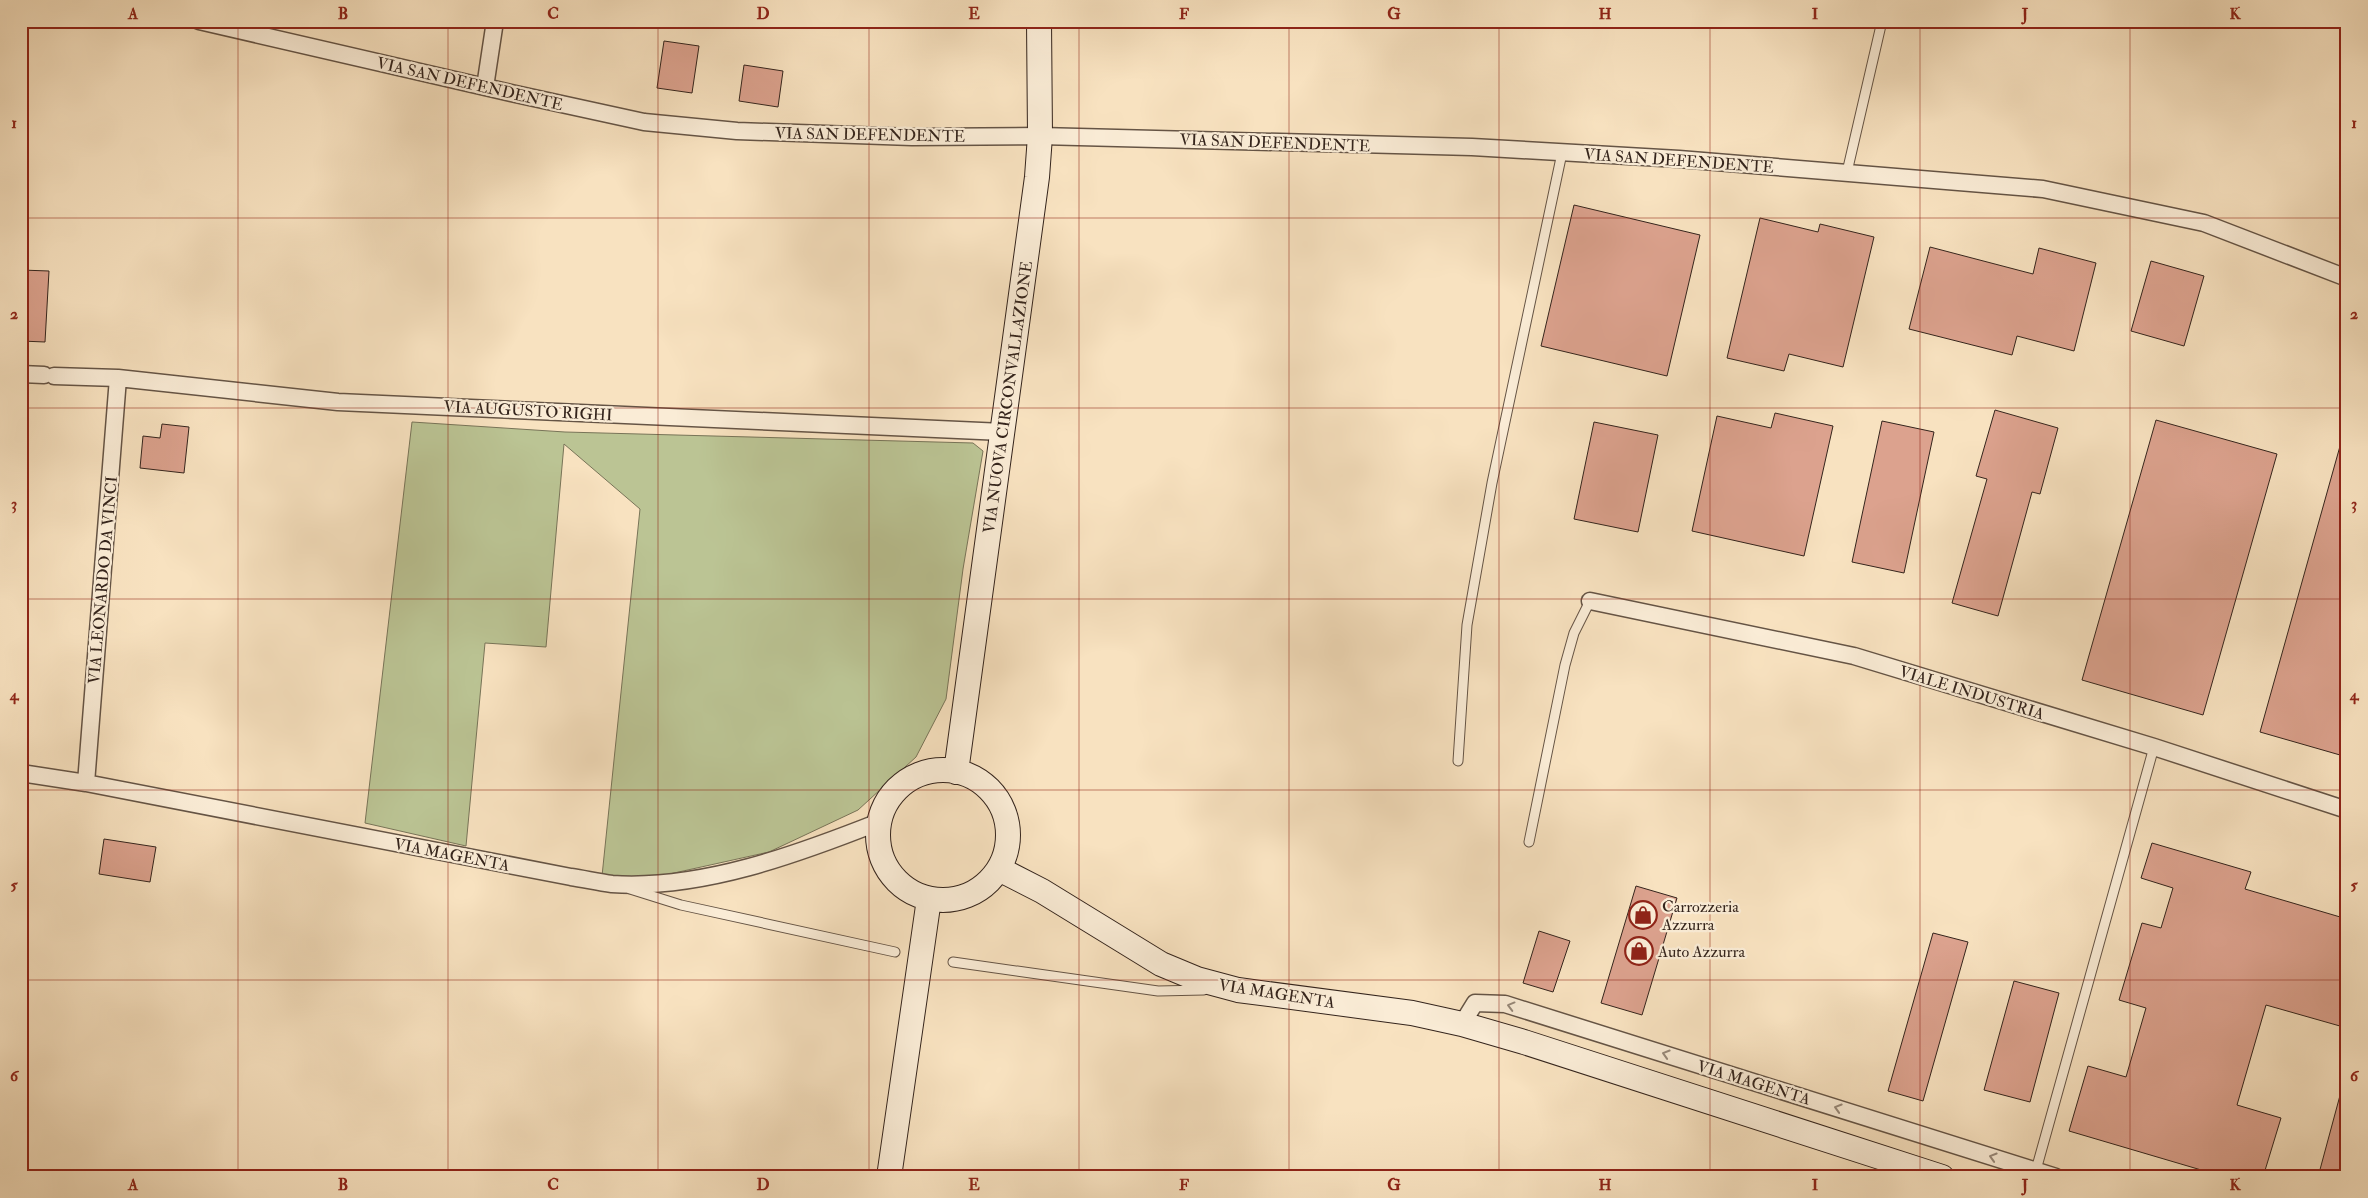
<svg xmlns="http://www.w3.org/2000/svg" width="2368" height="1198" font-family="'IM FELL Double Pica',serif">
<rect width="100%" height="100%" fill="#f8e2c0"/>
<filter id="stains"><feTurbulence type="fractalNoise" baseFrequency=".004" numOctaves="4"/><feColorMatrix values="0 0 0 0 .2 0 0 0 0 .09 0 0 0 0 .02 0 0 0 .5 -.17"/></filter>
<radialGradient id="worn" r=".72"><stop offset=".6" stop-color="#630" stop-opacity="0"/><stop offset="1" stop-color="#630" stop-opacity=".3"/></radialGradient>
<path fill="#bbc494" stroke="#787458" d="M412,422L565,432L973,443L983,451L963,569L946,699L916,757L858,810L769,852L656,877L602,876L640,509L564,444L546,647L485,643L466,846L365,823Z"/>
<path fill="#dca28e" stroke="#34241c" d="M664,41L699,46L692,93L657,88Z
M744,65L783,71L778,107L739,101Z
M1574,205L1700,235L1667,376L1541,346Z
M1760,218L1818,232L1820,224L1874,237L1843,367L1789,354L1784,371L1727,358Z
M1930,247L2033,274L2039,248L2096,263L2074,351L2017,336L2012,355L1909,329Z
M2151,261L2204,276L2184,346L2131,331Z
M21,270L49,271L45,342L21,341Z
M1995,410L2058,428L2040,494L2032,492L1998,616L1952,603L1987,479L1976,476Z
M1775,413L1833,426L1804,556L1692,531L1717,416L1771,428Z
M2156,420L2277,454L2203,715L2082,680Z
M1882,421L1934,432L1904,573L1852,562Z
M1594,422L1658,435L1638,532L1574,519Z
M162,424L189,427L184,473L140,468L143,436L160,438Z
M2342,439H2347V757L2260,732Z
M104,839L156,847L150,882L99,874Z
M2152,843L2251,872L2245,889L2347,919V1028L2266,1005L2237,1105L2281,1118L2263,1177H2225L2069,1131L2088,1066L2126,1077L2146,1008L2119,1000L2142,923L2161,928L2173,888L2141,878Z
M1636,886L1677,898L1642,1015L1601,1003Z
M1539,931L1570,941L1553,992L1523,983Z
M1933,933L1968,942L1923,1101L1888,1091Z
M2014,981L2059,993L2030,1102L1984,1090Z
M2342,1088H2347V1177H2318Z"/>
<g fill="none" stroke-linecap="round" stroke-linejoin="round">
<defs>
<path id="lane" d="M1847,172L1882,21
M1458,761L1467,625L1492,483L1562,153
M1529,842L1565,665L1574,633L1590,601
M630,889L681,905L895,952
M953,962L1158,991L1204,990
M2036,1170L2154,747"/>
<path id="street" d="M199,21L511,93L644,122L737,131L912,137L1040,136L1472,147L1679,159L2043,189L2204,223L2347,278
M485,87L495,21
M21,374L44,375
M54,376L118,378L338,402L1003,432
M1590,601L1854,656L2154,747L2347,810
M21,773L86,783L571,877C584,879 598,882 612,884C701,890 798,854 879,822
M86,783L118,378
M1462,1024L1475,1003L1505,1004L2056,1177"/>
<path id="secondary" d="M878 835a65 65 0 1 1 130 0a65 65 0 1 1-130 0Z
M956,772L1037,177L1040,136L1039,21
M999,869L1042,891L1161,964L1197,979L1238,990L1412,1013L1462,1024L1524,1042L1942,1177
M889,1177L929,899"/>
</defs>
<use href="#lane" stroke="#655445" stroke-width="11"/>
<use href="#street" stroke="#655445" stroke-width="19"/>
<use href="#secondary" stroke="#34241c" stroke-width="26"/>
<use href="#lane" stroke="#faecd6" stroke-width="9"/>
<use href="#street" stroke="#faecd6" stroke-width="16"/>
<use href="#secondary" stroke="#faecd6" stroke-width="24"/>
</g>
<defs><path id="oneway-chevron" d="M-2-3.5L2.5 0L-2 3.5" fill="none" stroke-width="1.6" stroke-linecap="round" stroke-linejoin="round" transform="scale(1.25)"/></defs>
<g stroke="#978879">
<use href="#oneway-chevron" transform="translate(1511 1006) rotate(-165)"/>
<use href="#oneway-chevron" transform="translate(1666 1054) rotate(-163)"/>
<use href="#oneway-chevron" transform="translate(1838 1108) rotate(-163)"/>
<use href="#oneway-chevron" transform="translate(1993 1157) rotate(-163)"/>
</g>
<path fill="none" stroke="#8f2418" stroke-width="1" stroke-opacity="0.55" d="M238,21V1177M448,21V1177M658,21V1177M869,21V1177M1079,21V1177M1289,21V1177M1499,21V1177M1710,21V1177M1920,21V1177M2130,21V1177M21,218H2347M21,408H2347M21,599H2347M21,790H2347M21,980H2347"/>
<defs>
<symbol id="shop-ring" viewBox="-11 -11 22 22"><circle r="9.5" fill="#faecd6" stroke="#8f2418" stroke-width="1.5"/><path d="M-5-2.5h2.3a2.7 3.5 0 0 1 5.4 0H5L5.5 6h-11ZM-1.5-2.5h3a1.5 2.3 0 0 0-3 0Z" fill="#8f2418"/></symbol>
</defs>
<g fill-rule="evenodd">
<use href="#shop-ring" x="1627" y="899" width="32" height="32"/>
<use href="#shop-ring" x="1623" y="935" width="32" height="32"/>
</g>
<g text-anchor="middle" stroke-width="4.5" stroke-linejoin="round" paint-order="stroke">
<g font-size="16" fill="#34241c" stroke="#faecd6">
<text transform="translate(470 83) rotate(13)" y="6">VIA SAN DEFENDENTE</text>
<text transform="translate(870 134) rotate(1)" y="6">VIA SAN DEFENDENTE</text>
<text transform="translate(1275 142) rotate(2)" y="6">VIA SAN DEFENDENTE</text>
<text transform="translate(1679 160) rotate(4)" y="6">VIA SAN DEFENDENTE</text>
<text transform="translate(1007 397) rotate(-82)" y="6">VIA NUOVA CIRCONVALLAZIONE</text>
<text transform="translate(528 410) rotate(3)" y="6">VIA AUGUSTO RIGHI</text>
<text transform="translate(102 580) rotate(-85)" y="6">VIA LEONARDO DA VINCI</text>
<text transform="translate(1972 692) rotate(17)" y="6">VIALE INDUSTRIA</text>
<text transform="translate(452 854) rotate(11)" y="6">VIA MAGENTA</text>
<text transform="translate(1277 993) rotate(9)" y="6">VIA MAGENTA</text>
<text transform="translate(1754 1082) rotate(17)" y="6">VIA MAGENTA</text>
</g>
<g font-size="16" fill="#34241c" stroke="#faecd6" text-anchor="start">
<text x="1662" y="912">Carrozzeria<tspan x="1662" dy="18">Azzurra</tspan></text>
<text x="1658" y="957">Auto Azzurra</text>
</g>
</g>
<rect width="2368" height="1198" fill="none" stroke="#f8e2c0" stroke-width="55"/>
<rect x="28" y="28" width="2312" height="1142" fill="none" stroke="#8f2418" stroke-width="2"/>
<g font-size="16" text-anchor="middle" font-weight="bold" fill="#8f2418">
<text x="133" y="19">A</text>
<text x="343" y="19">B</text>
<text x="553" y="19">C</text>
<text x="763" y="19">D</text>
<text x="974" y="19">E</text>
<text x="1184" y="19">F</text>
<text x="1394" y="19">G</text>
<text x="1605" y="19">H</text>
<text x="1815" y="19">I</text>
<text x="2025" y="19">J</text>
<text x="2235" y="19">K</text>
<text x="14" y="128">1</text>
<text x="2354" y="128">1</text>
<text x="14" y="319">2</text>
<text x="2354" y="319">2</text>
<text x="14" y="509">3</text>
<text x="2354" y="509">3</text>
<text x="14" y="700">4</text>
<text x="2354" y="700">4</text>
<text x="14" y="890">5</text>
<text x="2354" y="890">5</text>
<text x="14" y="1081">6</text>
<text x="2354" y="1081">6</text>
<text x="133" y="1190">A</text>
<text x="343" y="1190">B</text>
<text x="553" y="1190">C</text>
<text x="763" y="1190">D</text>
<text x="974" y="1190">E</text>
<text x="1184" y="1190">F</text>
<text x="1394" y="1190">G</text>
<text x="1605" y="1190">H</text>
<text x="1815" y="1190">I</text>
<text x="2025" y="1190">J</text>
<text x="2235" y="1190">K</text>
</g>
<rect width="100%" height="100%" filter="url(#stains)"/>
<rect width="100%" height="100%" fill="url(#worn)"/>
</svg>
